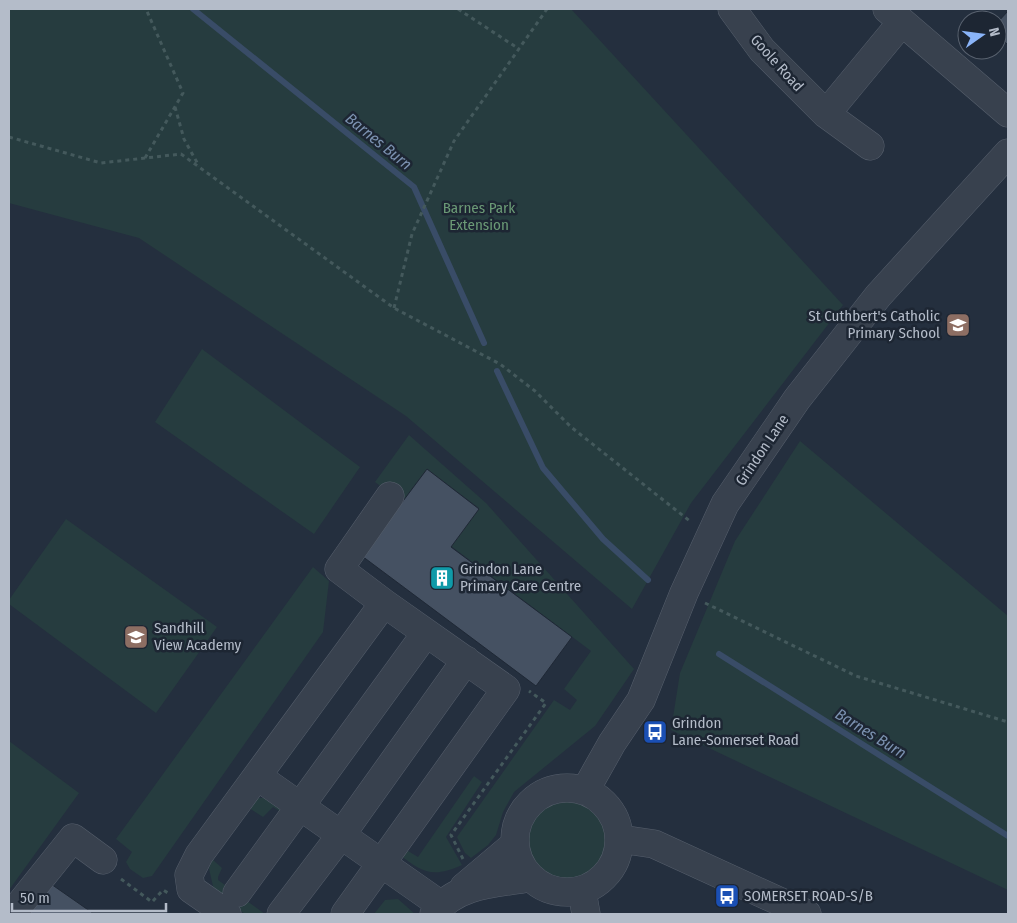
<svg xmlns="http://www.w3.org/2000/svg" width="1017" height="923" font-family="'Fira Sans Condensed',sans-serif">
<rect width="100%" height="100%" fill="#242f3e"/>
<path fill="#263c3f" d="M9,9H571L843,305L691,503L632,609L406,416L139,238L9,203Z
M202,349L360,467L314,534L155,422Z
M409,435L486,503L634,669L595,726L514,792L503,812L496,835L488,845L471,858L465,853L457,837L554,700L570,710L577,700L564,689L591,651L451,546L479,508L427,469L402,502L375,482Z
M800,441L1008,616V890L671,730L680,673L735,541Z
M66,519L217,627L156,713L9,604V600Z
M313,567L329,581L323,632L152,876L143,878L130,869L126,862L132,852L116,839Z
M9,741L79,793L9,890Z
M474,776L482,782L446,837L462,865C433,878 422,873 399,854L403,848L418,857Z
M568,788C603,794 610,807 620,839L599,882L582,891L561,892L545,888L519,862L515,844L521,816L530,803L549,791Z
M258,798H264L286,807L281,812L273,807L263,817L249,808Z
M212,859L222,868L218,877V880L265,914H245L219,895L213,886L209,869Z
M398,899L415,914H374L385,900Z"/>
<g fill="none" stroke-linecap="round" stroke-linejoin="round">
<path stroke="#394c67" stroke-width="6" d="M193,9L414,187L484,343
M497,371L543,468L603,539L648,580
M719,654L1008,836"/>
</g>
<path fill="#455162" stroke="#1f2835" d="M1008,11V45L997,34V23Z
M427,469L479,509L451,547L572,637L536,686L362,556Z
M51,884L94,914H27Z"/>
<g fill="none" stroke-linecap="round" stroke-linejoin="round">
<defs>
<path id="minor" d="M732,9L762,50L826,114L870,146
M887,9L1008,113
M826,114L902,22
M384,603L339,569L390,496
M257,776L441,905
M515 840a52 52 0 1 1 104 0a52 52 0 1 1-104 0Z
M585,791L612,743L641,700L684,593L725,504L797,399L878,296L1008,153
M620,839L654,844L807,914
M464,887L515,844
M582,891L586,914
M237,893L426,633
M12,914L73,838L103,860
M227,914L191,889L189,875L199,855L384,603L506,689L345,914
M281,914L341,835L466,660
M434,914C455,884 497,883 530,878"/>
</defs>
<use href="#minor" stroke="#565f6c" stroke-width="29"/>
<path stroke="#44595c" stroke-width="3" stroke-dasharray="4 4" stroke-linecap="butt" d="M458,9L519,49
M175,107L184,139L199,166
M9,137L101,163L181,154L394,308L500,364L535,391L571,427L691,522
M145,158L183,93L146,9
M394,308L412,234L454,141L547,9
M705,603L856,676L1008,722
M463,859L451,835L546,703L529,691
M121,879L152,902L163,890L168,893"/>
<use href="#minor" stroke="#38414e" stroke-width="28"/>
</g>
<defs>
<symbol id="school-square" viewBox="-11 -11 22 22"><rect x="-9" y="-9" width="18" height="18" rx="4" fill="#8d6e63" stroke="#1d2633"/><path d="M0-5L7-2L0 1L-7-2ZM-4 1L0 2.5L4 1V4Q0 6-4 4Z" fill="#fff"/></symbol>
<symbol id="building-square" viewBox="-11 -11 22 22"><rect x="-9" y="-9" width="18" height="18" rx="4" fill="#0f9aa8" stroke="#1d2633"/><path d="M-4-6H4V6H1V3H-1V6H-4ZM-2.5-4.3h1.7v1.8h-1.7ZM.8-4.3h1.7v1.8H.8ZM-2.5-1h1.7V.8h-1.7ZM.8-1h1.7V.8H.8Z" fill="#fff"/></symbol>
<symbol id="bus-square" viewBox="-11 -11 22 22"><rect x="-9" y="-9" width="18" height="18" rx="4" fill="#1a4fb4" stroke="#1d2633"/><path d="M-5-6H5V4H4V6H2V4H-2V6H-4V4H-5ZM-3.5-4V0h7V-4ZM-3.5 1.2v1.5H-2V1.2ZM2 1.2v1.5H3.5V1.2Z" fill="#fff"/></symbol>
</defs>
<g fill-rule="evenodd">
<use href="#school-square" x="944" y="311" width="28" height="28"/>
<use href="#building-square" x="428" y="564" width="28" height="28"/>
<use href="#school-square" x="122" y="623" width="28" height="28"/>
<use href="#bus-square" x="641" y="718" width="28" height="28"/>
<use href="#bus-square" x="713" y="882" width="28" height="28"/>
</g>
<g text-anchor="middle" stroke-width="5" stroke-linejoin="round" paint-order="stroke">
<g font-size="15" fill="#b4bcc9" stroke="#1d2633">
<text transform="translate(777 63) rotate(48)" y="5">Goole Road</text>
<text transform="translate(762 450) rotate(-56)" y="5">Grindon Lane</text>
</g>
<g font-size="15" fill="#6b9a76" stroke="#1d2633">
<text x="479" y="213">Barnes Park<tspan x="479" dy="17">Extension</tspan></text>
</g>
<g font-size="15" fill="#b4bcc9" stroke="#1d2633" text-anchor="start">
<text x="940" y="321" text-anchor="end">St Cuthbert's Catholic<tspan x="940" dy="17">Primary School</tspan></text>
<text x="460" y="574">Grindon Lane<tspan x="460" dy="17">Primary Care Centre</tspan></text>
<text x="154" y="633">Sandhill<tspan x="154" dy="17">View Academy</tspan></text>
<text x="672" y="728">Grindon<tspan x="672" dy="17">Lane-Somerset Road</tspan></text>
<text x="744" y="901">SOMERSET ROAD-S/B</text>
</g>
<g font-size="16" font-style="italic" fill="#7c92b1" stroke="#1d2633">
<text transform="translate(379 141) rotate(39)" y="6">Barnes Burn</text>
<text transform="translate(871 733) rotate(32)" y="6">Barnes Burn</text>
</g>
</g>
<rect width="1017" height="923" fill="none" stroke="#b4bcc9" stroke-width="20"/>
<g transform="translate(982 35) rotate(76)"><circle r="24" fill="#1d2633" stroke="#59626f"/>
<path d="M0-4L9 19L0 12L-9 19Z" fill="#8ab4f8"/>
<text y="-8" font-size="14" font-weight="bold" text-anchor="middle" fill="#b4bcc9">N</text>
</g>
<path d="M12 903v8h154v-8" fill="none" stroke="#b4bcc9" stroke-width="2.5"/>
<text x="20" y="903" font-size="15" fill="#b4bcc9" stroke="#1d2633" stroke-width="4" paint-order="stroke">50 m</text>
</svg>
